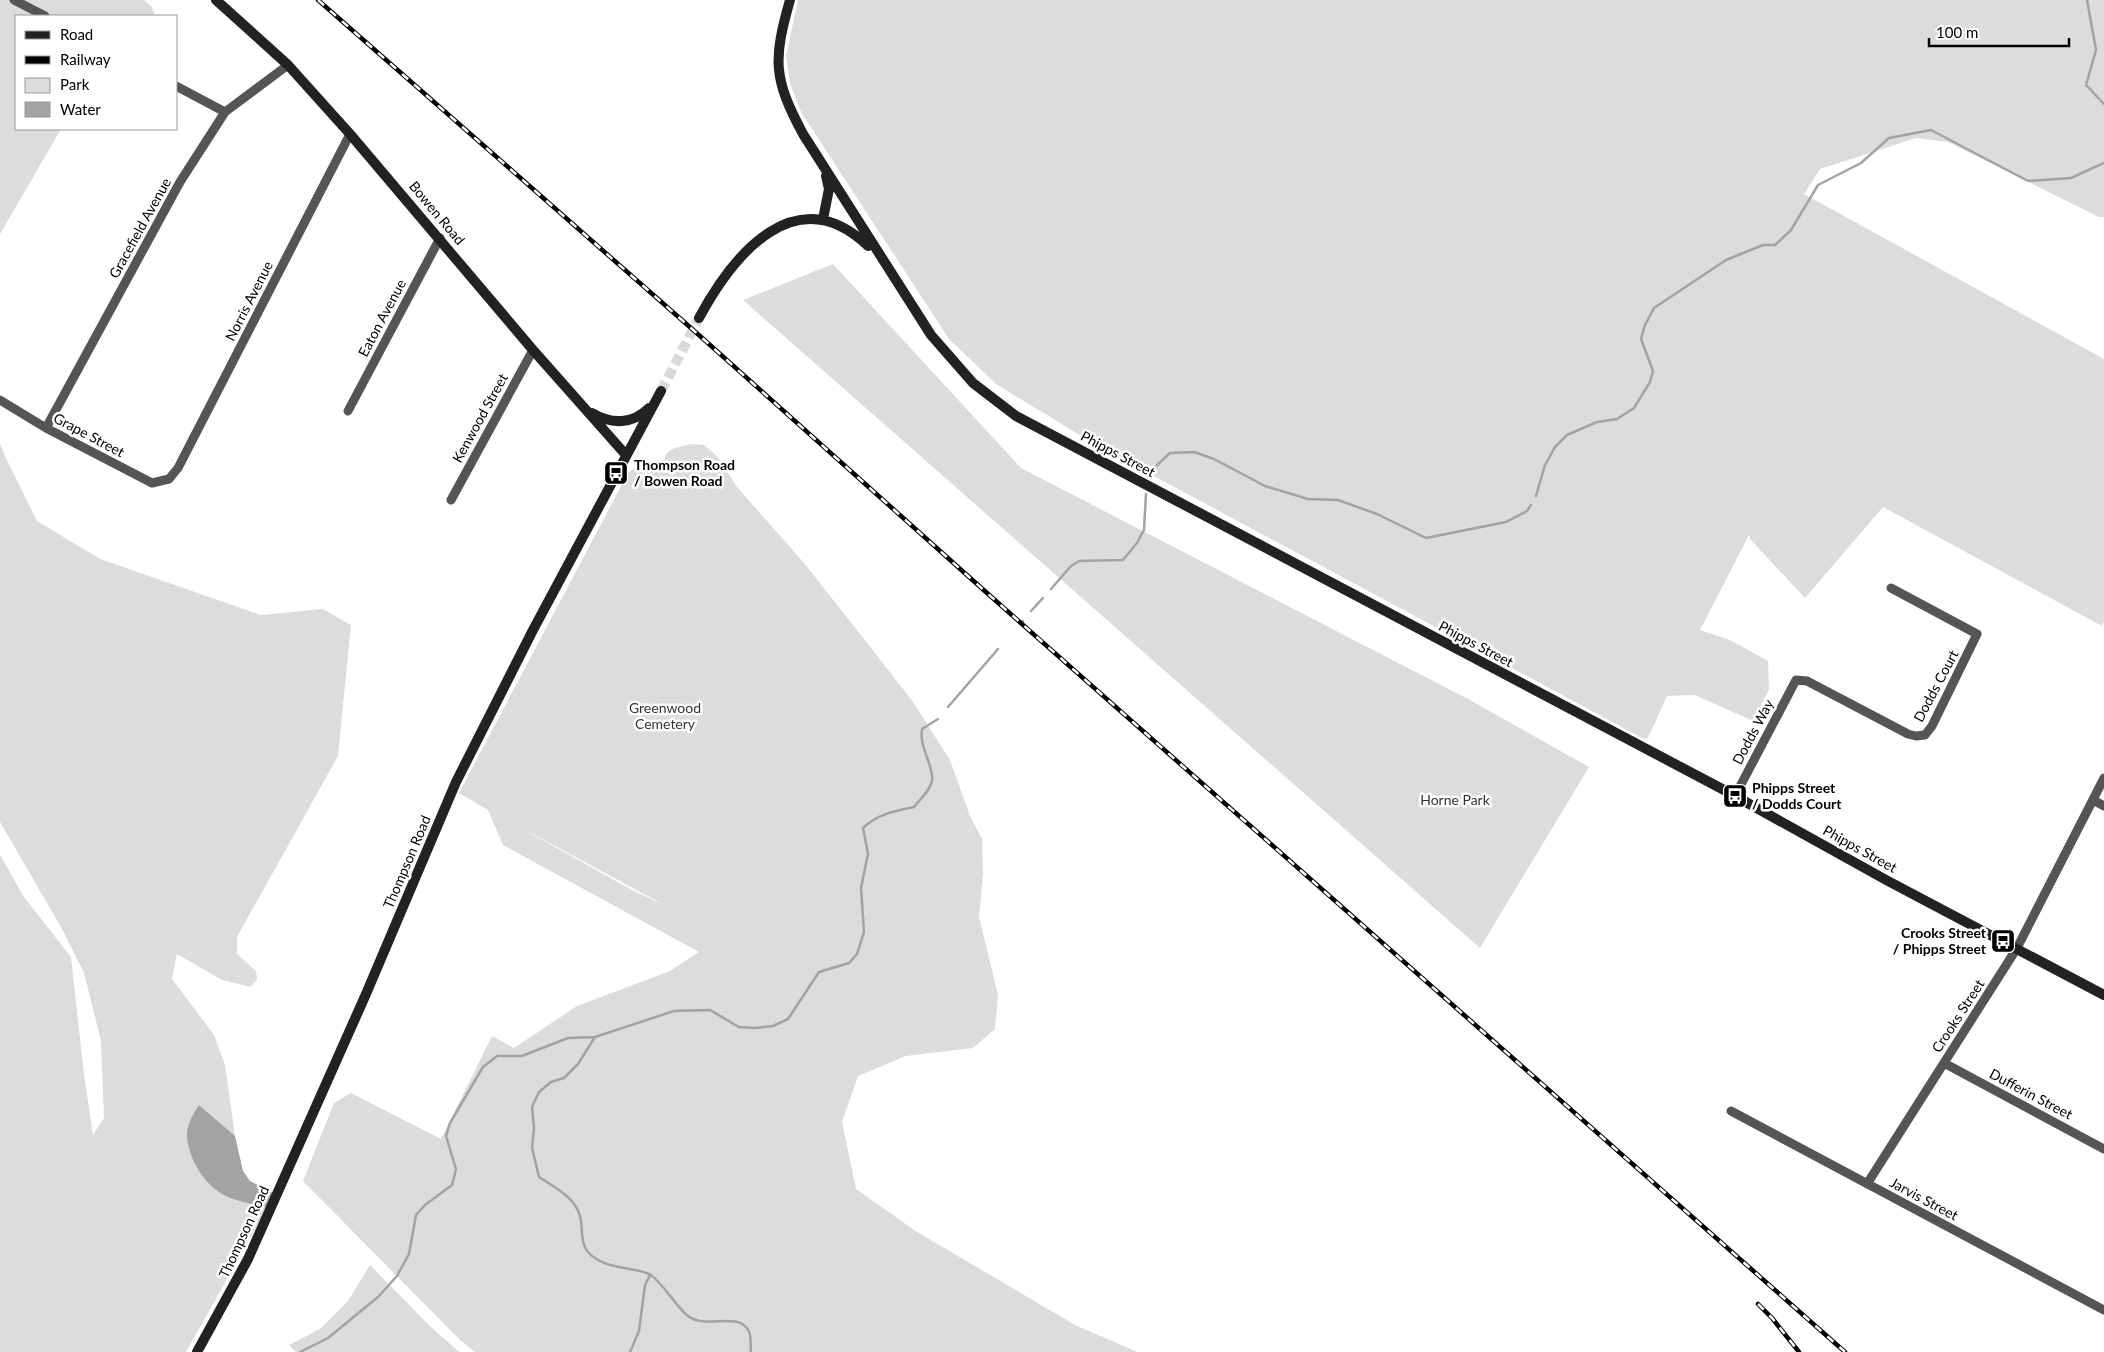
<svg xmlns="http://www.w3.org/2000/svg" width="2104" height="1352" font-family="Lato,sans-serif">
<rect width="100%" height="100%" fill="#fff"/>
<path fill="#dcdcdc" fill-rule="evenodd" d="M0,0H144L152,7L155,16H16V129H61L0,234Z
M798,0H2104V217H2099L1948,142L1916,138L1820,169L1804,194L2104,359V621L2102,626L1883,507L1805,598L1750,539L1749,535L1700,630L1730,640L1768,661L1769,689L1753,721L1695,695L1667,696L1648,738H1645L1644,739L1096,445L996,384L949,339L801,112L790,83L786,56Z
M833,264L1021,468L1468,699L1589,767L1480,948L743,300Z
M0,443L4,454L37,521L100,559L261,615L323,609L351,625L338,756L237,937V954L256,971L257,980L250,987L222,980L177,954L172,979L214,1035L225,1065L235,1136L199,1105L226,1196L267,1208L186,1352H0V855L24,897L71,957L84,1074L93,1135L104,1118L101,1041L84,973L61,927L0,822Z
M691,444L704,445L718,457L737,487L804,563L868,644L913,702L950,760L970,816L982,839L983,874L979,917L998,995L995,1029L973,1048L906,1056L858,1076L842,1122L856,1189L917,1232L1077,1326L1138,1352H475L460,1340L303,1181L334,1103L351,1093L441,1139L492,1036L514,1048L577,1006L670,971L699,952L503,845L488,810L459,793L628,473C642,461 652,462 669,471C656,451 674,448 691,444ZM530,833H531L666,906L632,890Z
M370,1265L431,1327L459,1352H296L289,1345L320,1329L348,1301Z"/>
<path fill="#a3a3a3" d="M199,1105L235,1136L243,1171L250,1181L275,1194L267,1208C254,1204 238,1202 226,1196C205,1186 189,1160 187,1137C186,1126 193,1114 199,1105Z"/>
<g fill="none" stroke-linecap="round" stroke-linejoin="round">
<path stroke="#a3a3a3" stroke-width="2.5" d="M2087,0L2096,50L2086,85L2104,104
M1151,478L1154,468L1170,453L1194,452L1214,459L1265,486L1308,499L1338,500L1377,514L1426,538L1506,522L1527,511L1531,505
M1536,496L1545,465L1555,447L1567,435L1597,422L1617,419L1634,408L1650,382L1653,371L1641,339L1645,325L1654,308L1726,260L1763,245H1775L1791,230L1818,185L1861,163L1889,138L1931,130L2028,181L2071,178L2104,163
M1051,589L1071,566L1079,561L1123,560L1137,543L1144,530L1146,494
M1031,611L1043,598
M1022,622L1023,621
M948,707L998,649
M595,1037L578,1064L564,1078L551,1082L539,1092L532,1107L534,1128L532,1148L539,1177C554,1187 575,1197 580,1216C583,1227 580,1243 588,1252C604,1270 631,1266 649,1274C661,1280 676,1307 688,1316C706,1330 737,1311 748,1330C752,1335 750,1346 751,1352
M300,1352L328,1338L378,1297L397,1276L409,1254L416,1215L425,1205L452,1185L456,1169L446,1136L450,1123L483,1067L497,1056H522L568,1038L595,1037L674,1011L710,1010L739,1027L754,1028L773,1026L788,1019L819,972L849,963L857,954L864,932L861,888L868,854L863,828C877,814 895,811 914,807C920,799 931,790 932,780C934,766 919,748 922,729L938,719
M630,1352L639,1331L645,1285L650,1275"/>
<path stroke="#d9d9d9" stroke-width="10" stroke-dasharray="10 5" stroke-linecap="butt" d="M661,391L699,318"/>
<path stroke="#555" stroke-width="9" d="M14,0L45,16
M176,86L225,112
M0,400L46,428L152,483L169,479L178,468L350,134
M348,411L440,238
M46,428L180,182L225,112L288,65
M451,500L533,350
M1735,796L1796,680L1807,681L1908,734L1916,736L1925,735L1932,726L1977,634L1891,588
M2093,800L2104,806
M1944,1063L2104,1149
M1731,1111L2104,1310
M1867,1184L2017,948L2104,778"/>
<path stroke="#222" stroke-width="10" d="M216,0L288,65L350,134L533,350L626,455
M790,0C773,60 773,78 803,134L931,335L973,383L1016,416L1726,791L1888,881L2104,995
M823,219L829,189L826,176
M699,318C733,255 796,177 868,246
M592,413C612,425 633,424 649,408
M197,1352L248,1259L366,994L456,782L533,630L661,391"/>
<defs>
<path id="rail" d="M318,0L691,328L987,593L1845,1352
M1758,1304L1772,1318L1799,1352"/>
</defs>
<use href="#rail" stroke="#000" stroke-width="4.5"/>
<use href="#rail" stroke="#fff" stroke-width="2.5" stroke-dasharray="8" stroke-linecap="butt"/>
</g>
<defs>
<symbol id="bus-square" viewBox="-11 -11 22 22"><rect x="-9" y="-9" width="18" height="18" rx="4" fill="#000" stroke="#fff"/><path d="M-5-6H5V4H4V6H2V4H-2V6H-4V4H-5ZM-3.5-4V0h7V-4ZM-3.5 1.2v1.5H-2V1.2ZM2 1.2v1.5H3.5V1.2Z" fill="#fff"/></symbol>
</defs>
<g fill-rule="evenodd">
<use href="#bus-square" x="602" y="459" width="28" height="28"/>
<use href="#bus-square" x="1721" y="782" width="28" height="28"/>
<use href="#bus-square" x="1989" y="927" width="28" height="28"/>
</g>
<g text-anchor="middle" stroke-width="5" stroke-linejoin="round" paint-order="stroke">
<g font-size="14" fill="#000" stroke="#fff">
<text transform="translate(437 213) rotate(50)" y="5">Bowen Road</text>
<text transform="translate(140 228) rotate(-61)" y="5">Gracefield Avenue</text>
<text transform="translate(249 301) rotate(-63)" y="5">Norris Avenue</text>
<text transform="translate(382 318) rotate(-62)" y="5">Eaton Avenue</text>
<text transform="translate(480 418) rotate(-61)" y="5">Kenwood Street</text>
<text transform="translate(89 435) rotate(28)" y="5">Grape Street</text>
<text transform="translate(1118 454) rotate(28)" y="5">Phipps Street</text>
<text transform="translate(1476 644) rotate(28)" y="5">Phipps Street</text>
<text transform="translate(1936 686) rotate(-62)" y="5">Dodds Court</text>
<text transform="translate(1753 732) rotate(-62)" y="5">Dodds Way</text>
<text transform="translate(1860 849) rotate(29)" y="5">Phipps Street</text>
<text transform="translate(407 862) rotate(-67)" y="5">Thompson Road</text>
<text transform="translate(1958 1016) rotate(-57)" y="5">Crooks Street</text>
<text transform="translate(2031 1094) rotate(28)" y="5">Dufferin Street</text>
<text transform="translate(1924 1199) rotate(28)" y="5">Jarvis Street</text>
<text transform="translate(244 1232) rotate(-65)" y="5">Thompson Road</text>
</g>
<g font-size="14" font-weight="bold" fill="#000" stroke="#fff" text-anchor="start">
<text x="634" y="470">Thompson Road<tspan x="634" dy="16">/ Bowen Road</tspan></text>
<text x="1752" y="793">Phipps Street<tspan x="1752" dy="16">/ Dodds Court</tspan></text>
<text x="1986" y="938" text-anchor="end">Crooks Street<tspan x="1986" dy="16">/ Phipps Street</tspan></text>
</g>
<g font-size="14" fill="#333" stroke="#fff">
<text x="665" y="713">Greenwood<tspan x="665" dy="16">Cemetery</tspan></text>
<text x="1455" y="805">Horne Park</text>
</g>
</g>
<rect x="15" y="15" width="162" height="115" fill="#ffffff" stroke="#999999"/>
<rect x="25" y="31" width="25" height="8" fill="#222222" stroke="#999999"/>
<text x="60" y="40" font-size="15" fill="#000000">Road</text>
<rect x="25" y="56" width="25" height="8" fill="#000000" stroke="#999999"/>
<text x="60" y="65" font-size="15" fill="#000000">Railway</text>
<rect x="25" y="78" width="25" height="15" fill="#dcdcdc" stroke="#999999"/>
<text x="60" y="90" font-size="15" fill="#000000">Park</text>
<rect x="25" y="102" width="25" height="15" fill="#a3a3a3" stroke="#999999"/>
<text x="60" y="115" font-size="15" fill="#000000">Water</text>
<path d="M1929 38v8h140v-8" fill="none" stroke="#000000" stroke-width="2.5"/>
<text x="1936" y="38" font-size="15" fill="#000000" stroke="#ffffff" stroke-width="4" paint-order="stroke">100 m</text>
</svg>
